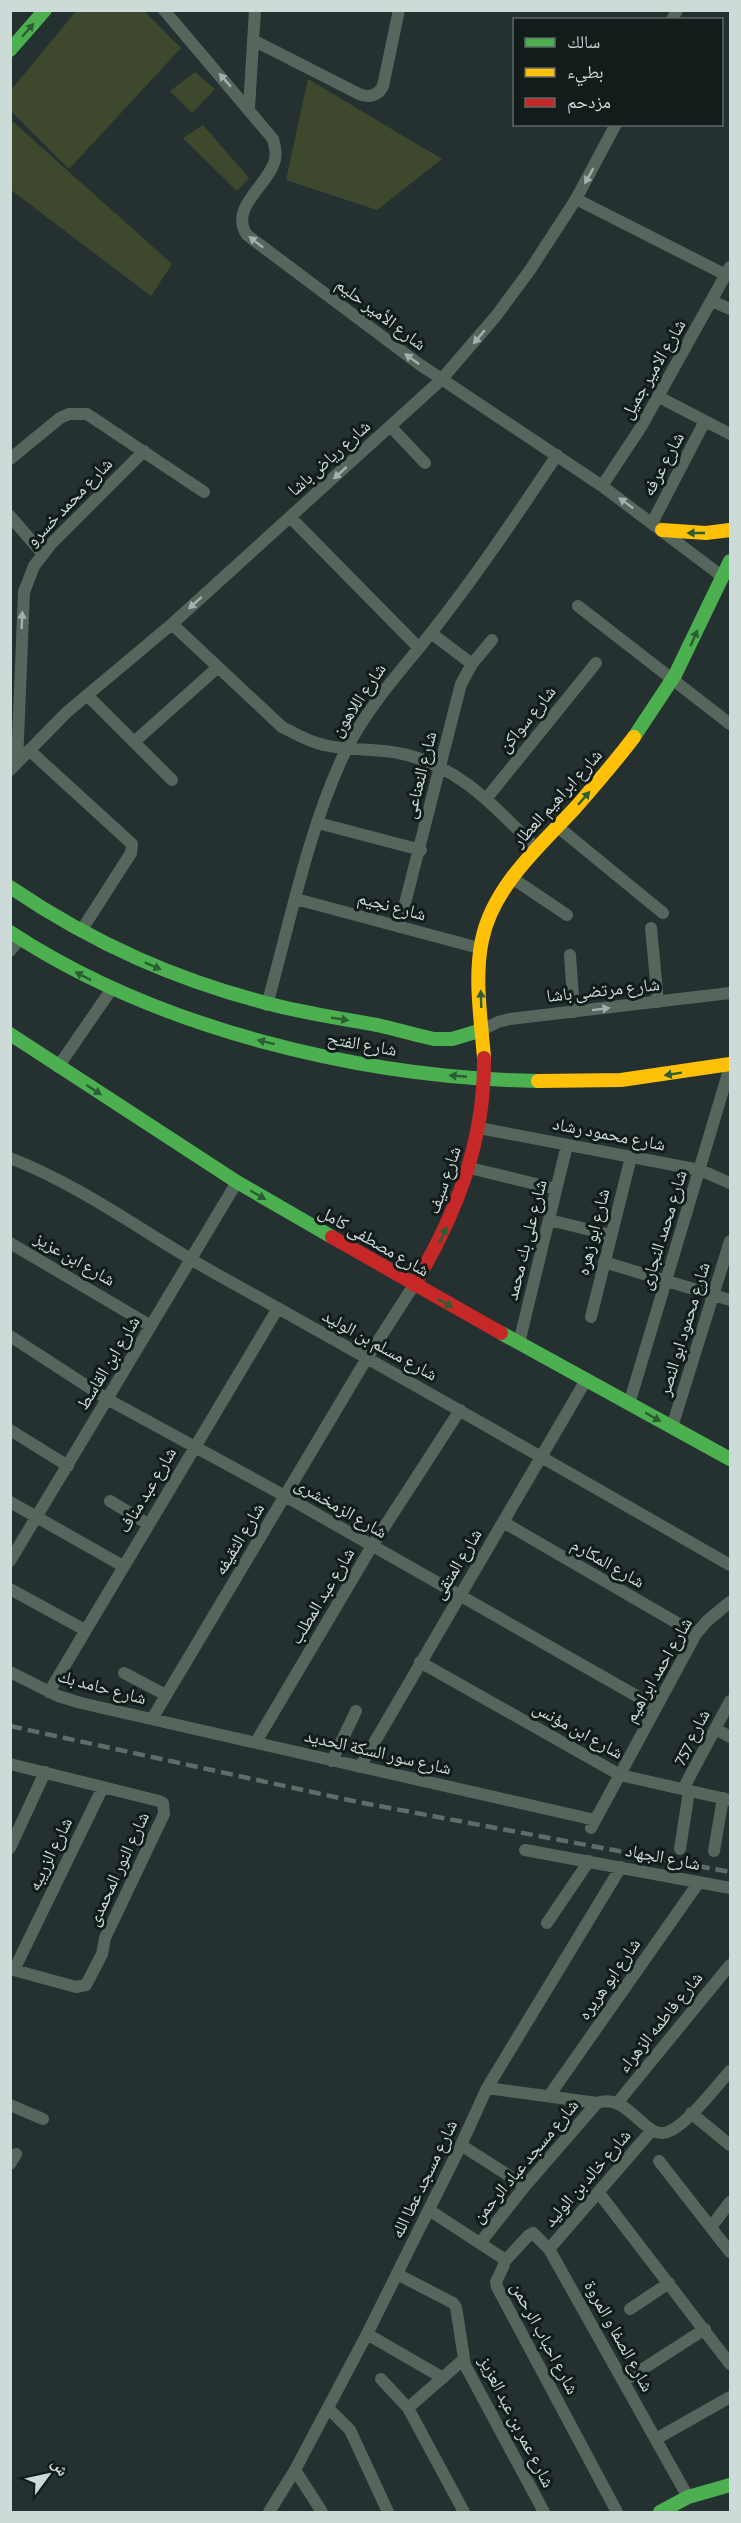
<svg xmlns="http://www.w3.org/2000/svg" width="741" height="2523" font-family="'Alegreya Sans','Noto Naskh Arabic',sans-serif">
<rect width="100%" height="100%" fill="#253130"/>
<path fill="#3e482d" d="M77,10L144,11L181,48L69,169L11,111V90Z
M195,72L215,89L192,113L170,91Z
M308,79L442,159L377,210L286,180Z
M11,120L172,264L151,296L11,190Z
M203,125L249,178L237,191L183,138Z"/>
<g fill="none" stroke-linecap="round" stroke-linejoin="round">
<path stroke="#56665d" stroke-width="12" d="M164,10L273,139C275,147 277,155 274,163C266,187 229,208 247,235L419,364L602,486L723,577
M672,20L677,10
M253,40L359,94C369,98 378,96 383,86L399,10
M249,108L255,10
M576,199L726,275
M712,301L730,309
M659,397L730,434
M391,427L425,463
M10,459L60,418L69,414H87L204,492
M602,486L641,427L730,267
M10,516L42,553
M290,517L419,648
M652,523L705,421
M578,606L730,724
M172,624L282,727C296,734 309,742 324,745C349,751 374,748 398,753C458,764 496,808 537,849
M431,633L472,664
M87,695L172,780
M134,742L217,668
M29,750L132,844L131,853L81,931
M17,762L24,592L34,566L51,544L144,451
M10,770L67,712L172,624L441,380L496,316L530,270L576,199L616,124
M486,799L596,663
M318,823L421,850
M558,827L663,913
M512,878L567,915
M296,899L479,948
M399,927L461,684L472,664L492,640
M651,928L658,1002
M10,951L20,939
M570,955L574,1012
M267,1005C290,922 309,826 346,750C368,706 401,671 431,633C476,576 517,515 557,455
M482,1030L498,1022L510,1019L730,993
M58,1067L111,990
M479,1128L700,1170L730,1183
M10,1158C85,1187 151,1238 220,1276C391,1371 561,1468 730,1565
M470,1168L556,1189
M549,1220L611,1235
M10,1243L151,1326
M604,1262L730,1300
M591,1317L631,1157
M10,1336L107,1399L285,1496L656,1707
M519,1343L567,1145
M629,1404L730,1067
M672,1427L730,1241
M10,1430L68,1466
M110,1501L148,1524
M10,1502L123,1566
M503,1522L696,1634
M10,1561L237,1182
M10,1589L85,1630
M420,1662L620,1775L730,1800
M10,1672L58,1696L81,1703L595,1820
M124,1673L166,1695
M49,1692L278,1308
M152,1719L367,1358L414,1285
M716,1729L730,1737
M256,1742L372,1546L460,1410
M332,1761L356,1711
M10,1764L159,1801L163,1803L164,1814L105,1938L102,1954L86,1985L76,1987L10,1969
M360,1767L586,1380
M683,1789L730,1701
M591,1828L696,1634L707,1621L730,1602
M10,1848L45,1772
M680,1849L689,1791
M525,1850L730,1888
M714,1851L723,1798
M547,1923L589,1861
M14,1970L103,1787
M487,2088L597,2103C630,2091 645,2144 670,2131C688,2123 716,2087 730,2071
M549,2096L699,1882
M618,2102L730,1965
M10,2105L43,2119
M691,2113L730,2145
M461,2145L525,2186
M659,2161L730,2252
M10,2164L16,2154
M599,2193L730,2364
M429,2210L504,2259V2265L496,2282L497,2287L617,2512
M711,2227L730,2202
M480,2243L525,2186L597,2103
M549,2249L652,2130
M504,2262L528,2236L533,2233L549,2249L688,2497
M397,2274L453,2303L456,2307L465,2365L544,2512
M630,2309L669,2283
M367,2334L443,2378
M381,2379L408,2408L464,2512
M624,2381L705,2329
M328,2408L350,2430L388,2512
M408,2408L464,2359
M656,2439L730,2397
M295,2470L322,2512
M269,2512L295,2470L367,2334L461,2145L487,2088L621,1867"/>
<path stroke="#4caf50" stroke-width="14" d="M10,50L45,10
M634,737L675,675L730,561
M10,887C94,944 180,982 278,1006C311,1014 344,1019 377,1025C396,1029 415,1035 434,1039H452L482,1030
M10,932C158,1029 361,1078 538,1081
M10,1034L237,1182L332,1237
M501,1333L730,1459
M660,2512L688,2497L730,2485"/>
<path stroke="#ffc107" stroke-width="14" d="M662,530L706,533L730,530
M484,1058C481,1019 474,978 482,940C493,886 541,845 576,807C596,784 616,761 634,737
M538,1081L621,1080L730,1064"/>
<path stroke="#c62828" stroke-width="14" d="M332,1237L501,1333
M414,1285C456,1215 485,1141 484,1058"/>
<path stroke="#606c67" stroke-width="4.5" stroke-dasharray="12 6" stroke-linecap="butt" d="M10,1726L358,1802L730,1872"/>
</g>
<defs><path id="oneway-solid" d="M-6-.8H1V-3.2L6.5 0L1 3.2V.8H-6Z" transform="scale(1.5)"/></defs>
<g fill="#2c5e33">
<use href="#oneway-solid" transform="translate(28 30) rotate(-49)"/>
<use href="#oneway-solid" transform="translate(696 533) rotate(-180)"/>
<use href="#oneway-solid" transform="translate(694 638) rotate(-66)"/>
<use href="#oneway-solid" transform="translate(584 798) rotate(-49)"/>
<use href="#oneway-solid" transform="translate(153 966) rotate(24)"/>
<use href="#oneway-solid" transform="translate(83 976) rotate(-153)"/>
<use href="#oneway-solid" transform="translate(481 999) rotate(-92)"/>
<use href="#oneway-solid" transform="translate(340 1019) rotate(9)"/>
<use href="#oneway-solid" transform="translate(266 1042) rotate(-166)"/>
<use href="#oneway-solid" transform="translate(673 1074) rotate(171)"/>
<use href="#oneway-solid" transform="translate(458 1076) rotate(-175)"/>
<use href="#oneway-solid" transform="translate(94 1090) rotate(33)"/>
<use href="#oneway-solid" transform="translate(258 1195) rotate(30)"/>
<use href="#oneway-solid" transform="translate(443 1235) rotate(-65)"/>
<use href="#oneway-solid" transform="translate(445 1303) rotate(29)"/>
<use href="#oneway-solid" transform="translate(653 1417) rotate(29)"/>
</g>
<g fill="#a3b1ad">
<use href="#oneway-solid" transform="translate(225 80) rotate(-131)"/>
<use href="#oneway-solid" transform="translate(589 176) rotate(119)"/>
<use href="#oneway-solid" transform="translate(256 242) rotate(-142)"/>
<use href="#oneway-solid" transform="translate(479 337) rotate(130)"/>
<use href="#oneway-solid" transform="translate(412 359) rotate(-144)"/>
<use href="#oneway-solid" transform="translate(340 473) rotate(138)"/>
<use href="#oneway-solid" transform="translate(626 503) rotate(-144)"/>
<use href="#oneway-solid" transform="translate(195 603) rotate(138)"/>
<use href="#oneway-solid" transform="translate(22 620) rotate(-88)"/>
<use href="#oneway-solid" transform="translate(601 1009) rotate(-7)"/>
</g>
<g text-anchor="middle" stroke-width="6" stroke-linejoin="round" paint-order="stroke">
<g font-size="18" fill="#ccdad8" stroke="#121c1b">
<text transform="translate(381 314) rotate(37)" y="6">شارع الأمير حليم</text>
<text transform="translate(653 369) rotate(-60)" y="6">شارع الامير جميل</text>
<text transform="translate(329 458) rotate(-42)" y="6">شارع رياض باشا</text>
<text transform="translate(663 464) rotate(-62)" y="6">شارع عرفه</text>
<text transform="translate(69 502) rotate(-46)" y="6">شارع محمد خسرو</text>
<text transform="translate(358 700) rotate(-56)" y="6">شارع اللاهون</text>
<text transform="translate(527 719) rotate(-51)" y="6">شارع سواكن</text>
<text transform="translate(420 775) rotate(-76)" y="6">شارع النعناعى</text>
<text transform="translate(557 798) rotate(-48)" y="6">شارع ابراهيم العطار</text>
<text transform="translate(392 906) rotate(15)" y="6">شارع نجيم</text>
<text transform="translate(603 990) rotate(-6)" y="6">شارع مرتضى باشا</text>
<text transform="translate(362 1044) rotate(10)" y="6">شارع الفتح</text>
<text transform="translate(609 1134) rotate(11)" y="6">شارع محمود رشاد</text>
<text transform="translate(444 1180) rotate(-71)" y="6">شارع سيف</text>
<text transform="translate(663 1230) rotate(-73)" y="6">شارع محمد النجارى</text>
<text transform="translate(593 1232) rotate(-76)" y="6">شارع ابو زهره</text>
<text transform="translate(526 1240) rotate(-76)" y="6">شارع على بك محمد</text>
<text transform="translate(374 1241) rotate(30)" y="6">شارع مصطفى كامل</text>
<text transform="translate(75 1259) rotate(30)" y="6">شارع ابن عزيز</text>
<text transform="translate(684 1329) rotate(-73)" y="6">شارع محمود ابو النصر</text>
<text transform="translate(380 1345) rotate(29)" y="6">شارع مسلم بن الوليد</text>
<text transform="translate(108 1363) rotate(-59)" y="6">شارع ابن القاسط</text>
<text transform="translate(147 1490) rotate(-59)" y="6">شارع عبد مناف</text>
<text transform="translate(341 1508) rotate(30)" y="6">شارع الزمخشرى</text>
<text transform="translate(239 1539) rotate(-59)" y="6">شارع الثقيفه</text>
<text transform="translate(608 1563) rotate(30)" y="6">شارع المكارم</text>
<text transform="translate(457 1564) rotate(-59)" y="6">شارع المتقى</text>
<text transform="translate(322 1596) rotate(-59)" y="6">شارع عبد المطلب</text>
<text transform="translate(658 1670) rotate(-60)" y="6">شارع احمد ابراهيم</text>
<text transform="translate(102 1687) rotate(15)" y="6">شارع حامد بك</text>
<text transform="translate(578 1730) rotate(29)" y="6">شارع ابن مؤنس</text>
<text transform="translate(691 1737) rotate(-62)" y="6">شارع 757</text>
<text transform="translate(378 1752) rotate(13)" y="6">شارع سور السكة الحديد</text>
<text transform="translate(50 1854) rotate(-64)" y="6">شارع الزريبه</text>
<text transform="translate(663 1857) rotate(11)" y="6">شارع الجهاد</text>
<text transform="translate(118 1869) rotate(-65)" y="6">شارع النور المحمدى</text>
<text transform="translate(609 1979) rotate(-55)" y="6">شارع ابو هريره</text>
<text transform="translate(660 2022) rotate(-51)" y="6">شارع فاطمه الزهراء</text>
<text transform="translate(525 2161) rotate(-50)" y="6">شارع مسجد عباد الرحمن</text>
<text transform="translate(587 2178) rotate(-49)" y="6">شارع خالد بن الوليد</text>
<text transform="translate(424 2179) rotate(-64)" y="6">شارع مسجد عطا الله</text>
<text transform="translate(619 2336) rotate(61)" y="6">شارع الصفا و المروة</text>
<text transform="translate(545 2338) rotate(62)" y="6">شارع احباب الرحمن</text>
<text transform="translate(517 2422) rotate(63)" y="6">شارع عمر بن عبد العزيز</text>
</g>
</g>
<rect width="741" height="2523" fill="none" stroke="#ccdad8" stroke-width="24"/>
<rect x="513" y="18" width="210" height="108" fill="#121c1b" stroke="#5c6867" stroke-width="1.5"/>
<rect x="525" y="38" width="30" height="9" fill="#4caf50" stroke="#5c6867" stroke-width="1.5"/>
<text x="567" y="48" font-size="18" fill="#ccdad8">سالك</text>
<rect x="525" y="68" width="30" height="9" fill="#ffc107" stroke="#5c6867" stroke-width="1.5"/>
<text x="567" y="78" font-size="18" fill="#ccdad8">بطيء</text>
<rect x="525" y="98" width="30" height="9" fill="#c62828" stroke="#5c6867" stroke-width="1.5"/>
<text x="567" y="108" font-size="18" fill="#ccdad8">مزدحم</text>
<g transform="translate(48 2475) rotate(57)" stroke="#121c1b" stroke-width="4.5" paint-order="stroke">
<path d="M0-4.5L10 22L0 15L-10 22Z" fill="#ccdad8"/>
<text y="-9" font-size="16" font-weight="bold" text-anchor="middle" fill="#ccdad8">ش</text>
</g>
</svg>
